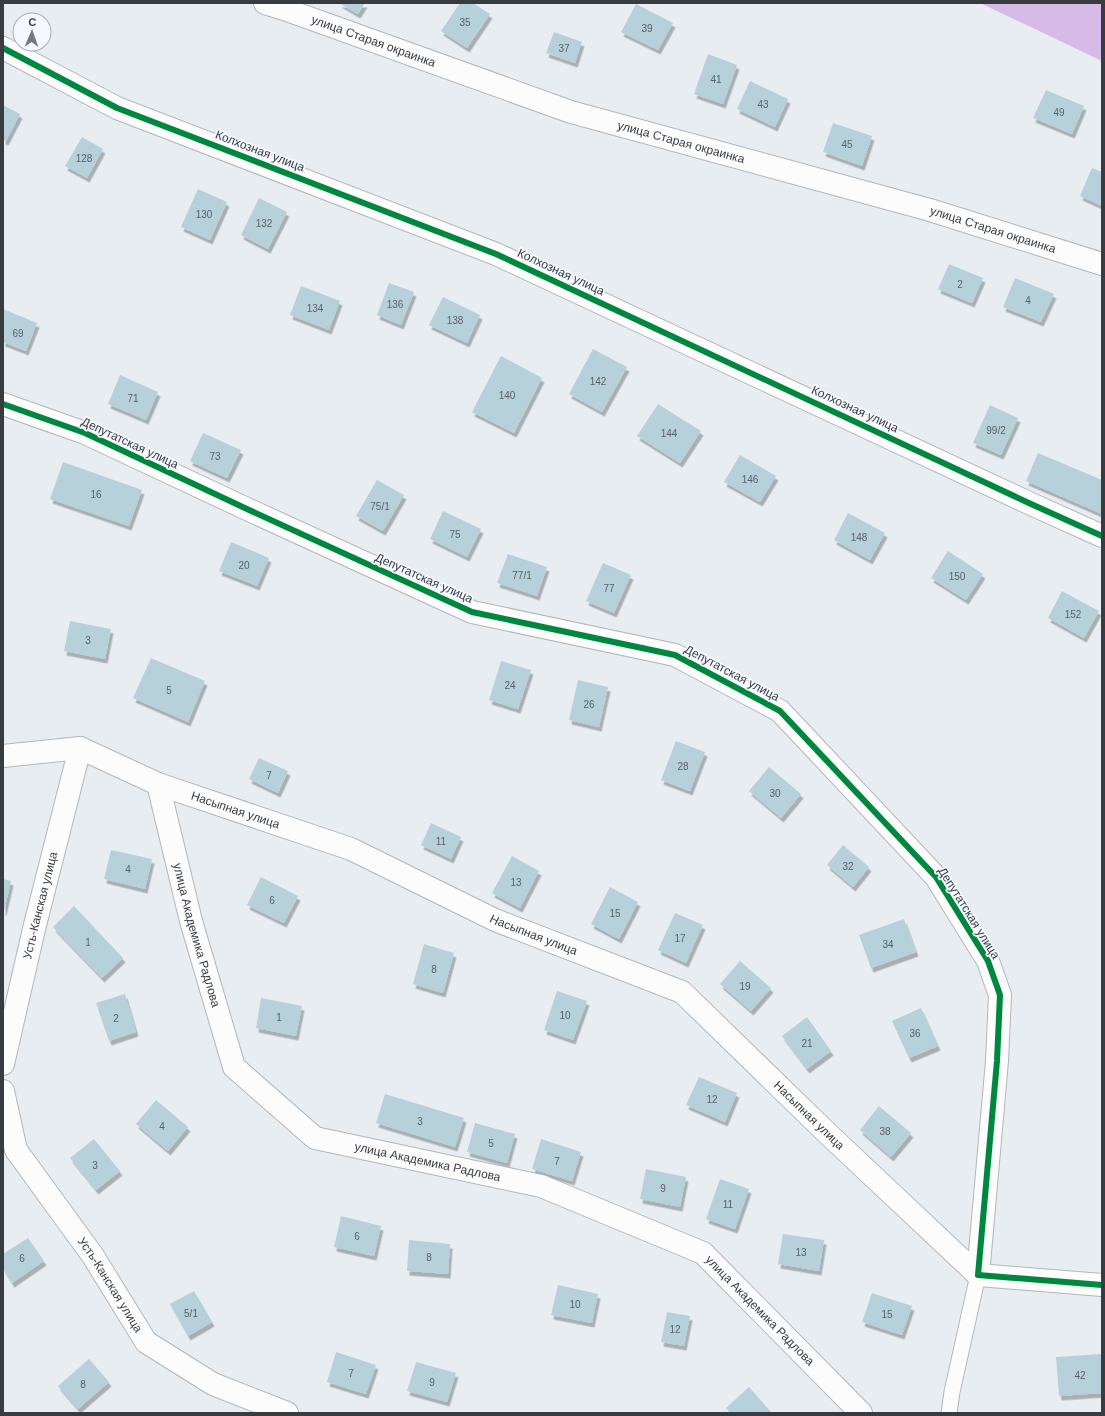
<svg xmlns="http://www.w3.org/2000/svg" width="1105" height="1416" font-family="Arial,sans-serif">
<defs>
<filter id="shadow"><feDropShadow dx="2.5" dy="4.5" stdDeviation="0" flood-color="#0004"/></filter>
</defs>
<rect width="100%" height="100%" fill="#e8edf2"/>
<path fill="#d6bbe8" d="M980,3H1102V61Z"/>
<path fill="#b6d1da" filter="url(#shadow)" d="M339,3H365L358,14Z
M460,3H473L490,14L467,48L441,31Z
M636,4L673,23L658,50L621,32Z
M554,32L582,42L575,63L546,53Z
M708,54L737,65L723,104L694,94Z
M750,81L788,99L775,127L737,109Z
M1046,90L1084,106L1072,134L1033,118Z
M3,105L20,114L6,141L3,140Z
M833,123L872,136L862,166L823,152Z
M82,137L103,149L87,178L65,166Z
M1092,168L1102,172V206L1080,196Z
M198,189L227,202L210,240L181,227Z
M259,198L287,212L268,249L241,235Z
M949,264L983,278L972,303L938,289Z
M1015,278L1054,294L1041,322L1003,307Z
M389,283L414,292L401,325L377,315Z
M301,286L340,301L329,330L290,315Z
M443,297L480,315L467,343L429,325Z
M3,309L37,323L26,351L3,342Z
M593,349L627,367L602,412L569,394Z
M501,356L542,378L514,433L472,412Z
M120,375L158,392L146,420L108,404Z
M658,404L701,431L680,463L637,436Z
M990,405L1018,418L1001,455L973,443Z
M203,433L241,450L227,478L190,461Z
M1038,453L1102,480V514L1026,481Z
M740,455L776,476L760,502L724,482Z
M63,462L142,490L129,526L50,499Z
M377,480L404,495L383,531L356,516Z
M443,511L481,529L467,557L430,539Z
M848,513L885,533L870,560L834,540Z
M231,542L269,558L257,586L219,571Z
M948,551L983,574L966,600L931,578Z
M508,554L547,567L537,596L497,583Z
M603,563L631,575L614,613L586,601Z
M1062,591L1099,611L1084,638L1048,618Z
M70,621L111,629L105,659L64,651Z
M151,658L205,681L188,722L133,698Z
M501,661L531,670L518,709L489,700Z
M578,680L608,687L599,727L569,720Z
M676,741L705,752L690,791L661,780Z
M259,758L288,771L278,793L249,779Z
M769,767L801,794L781,818L749,791Z
M431,823L461,837L451,859L421,845Z
M843,845L869,867L853,887L827,865Z
M111,850L152,859L145,889L104,879Z
M512,856L539,871L520,908L492,893Z
M261,877L298,896L284,923L247,905Z
M3,879L11,881L4,911H3Z
M610,887L638,902L619,939L591,924Z
M74,906L123,958L102,978L53,927Z
M675,913L703,925L686,963L658,950Z
M904,919L916,952L871,968L859,935Z
M424,944L454,953L443,993L413,984Z
M740,961L771,988L751,1011L720,984Z
M557,991L587,1001L573,1040L544,1030Z
M125,994L136,1032L109,1041L96,1003Z
M261,998L302,1006L296,1036L256,1028Z
M921,1008L938,1046L909,1058L892,1021Z
M807,1017L831,1051L807,1069L782,1036Z
M699,1077L737,1093L725,1122L686,1105Z
M385,1094L464,1118L455,1147L376,1123Z
M156,1100L188,1127L168,1151L136,1124Z
M879,1106L911,1133L891,1157L860,1130Z
M475,1123L515,1134L507,1163L467,1152Z
M94,1139L120,1171L96,1190L70,1158Z
M541,1139L581,1152L572,1181L532,1169Z
M646,1169L686,1177L680,1207L640,1199Z
M720,1179L749,1189L735,1229L706,1219Z
M341,1216L381,1226L374,1256L334,1247Z
M783,1234L824,1240L819,1271L778,1264Z
M28,1238L44,1261L12,1283L3,1269V1254Z
M409,1240L450,1244L448,1274L407,1271Z
M558,1285L598,1294L592,1323L551,1315Z
M194,1291L212,1322L188,1336L170,1304Z
M872,1293L912,1306L902,1335L862,1322Z
M667,1312L690,1316L684,1346L661,1342Z
M336,1352L376,1365L366,1394L327,1382Z
M1102,1354V1393L1059,1396L1056,1357Z
M89,1359L109,1382L78,1409L58,1386Z
M416,1362L456,1373L447,1402L407,1391Z
M749,1387L772,1413H730L726,1408Z"/>
<g fill="none" stroke-linecap="round" stroke-linejoin="round">
<defs>
<path id="service" d="M949,1413L952,1392L978,1275"/>
<g id="minor">
<path id="s1" d="M265,3L284,9L571,112L930,210L1102,264"/>
<path d="M3,48L117,108L496,254L1031,504L1102,536"/>
<path d="M3,404L85,433L247,509L472,612L675,655L780,711L936,877L988,961L1000,995L997,1061L978,1275L1102,1285"/>
<path id="s2" d="M3,756L80,748L158,784L351,849L495,920L682,992L827,1133L978,1275"/>
<path id="s3" d="M158,784L191,921L234,1067L315,1138L541,1186L703,1253L861,1413"/>
<path id="s4" d="M3,1064L34,929L80,748"/>
<path id="s5" d="M3,1091L16,1150L93,1256L146,1342L213,1384L287,1413"/>
</g>
</defs>
<use href="#service" stroke="#b2b6ba" stroke-width="17"/>
<use href="#minor" stroke="#b2b6ba" stroke-width="24"/>
<use href="#service" stroke="#fcfcfd" stroke-width="15"/>
<use href="#minor" stroke="#fcfcfd" stroke-width="22"/>
<defs>
<path id="cycleway" d="M3,48L117,108L496,254L1031,504L1102,536
M3,404L85,433L247,509L472,612L675,655L780,711L936,877L988,961L1000,995L997,1061L978,1275L1102,1285"/>
</defs>
<use href="#cycleway" stroke="#f5f9fd" stroke-width="8"/>
<use href="#cycleway" stroke="#00873e" stroke-width="6"/>
</g>
<g text-anchor="middle" stroke-width="3.5" stroke-linejoin="round" paint-order="stroke">
<g font-size="10" fill="#586166">
<text x="465" y="26">35</text>
<text x="647" y="32">39</text>
<text x="564" y="52">37</text>
<text x="716" y="83">41</text>
<text x="763" y="108">43</text>
<text x="1059" y="116">49</text>
<text x="847" y="148">45</text>
<text x="84" y="162">128</text>
<text x="204" y="218">130</text>
<text x="264" y="227">132</text>
<text x="960" y="288">2</text>
<text x="1028" y="304">4</text>
<text x="395" y="308">136</text>
<text x="315" y="312">134</text>
<text x="455" y="324">138</text>
<text x="18" y="337">69</text>
<text x="598" y="385">142</text>
<text x="507" y="399">140</text>
<text x="133" y="402">71</text>
<text x="996" y="434">99/2</text>
<text x="669" y="437">144</text>
<text x="215" y="460">73</text>
<text x="750" y="483">146</text>
<text x="96" y="498">16</text>
<text x="380" y="510">75/1</text>
<text x="455" y="538">75</text>
<text x="859" y="541">148</text>
<text x="244" y="569">20</text>
<text x="522" y="579">77/1</text>
<text x="957" y="580">150</text>
<text x="609" y="592">77</text>
<text x="1073" y="618">152</text>
<text x="88" y="644">3</text>
<text x="510" y="689">24</text>
<text x="169" y="694">5</text>
<text x="589" y="708">26</text>
<text x="683" y="770">28</text>
<text x="269" y="779">7</text>
<text x="775" y="797">30</text>
<text x="441" y="845">11</text>
<text x="848" y="870">32</text>
<text x="128" y="873">4</text>
<text x="516" y="886">13</text>
<text x="272" y="904">6</text>
<text x="615" y="917">15</text>
<text x="680" y="942">17</text>
<text x="88" y="946">1</text>
<text x="888" y="948">34</text>
<text x="434" y="973">8</text>
<text x="745" y="990">19</text>
<text x="565" y="1019">10</text>
<text x="279" y="1021">1</text>
<text x="116" y="1022">2</text>
<text x="915" y="1037">36</text>
<text x="807" y="1047">21</text>
<text x="712" y="1103">12</text>
<text x="420" y="1125">3</text>
<text x="162" y="1130">4</text>
<text x="885" y="1135">38</text>
<text x="491" y="1147">5</text>
<text x="557" y="1165">7</text>
<text x="95" y="1169">3</text>
<text x="663" y="1192">9</text>
<text x="728" y="1208">11</text>
<text x="357" y="1240">6</text>
<text x="801" y="1256">13</text>
<text x="429" y="1261">8</text>
<text x="22" y="1262">6</text>
<text x="575" y="1308">10</text>
<text x="191" y="1317">5/1</text>
<text x="887" y="1318">15</text>
<text x="675" y="1333">12</text>
<text x="351" y="1377">7</text>
<text x="1080" y="1379">42</text>
<text x="432" y="1386">9</text>
<text x="83" y="1388">8</text>
</g>
<g font-size="12" fill="#383c40" stroke="#f5f9fd">
<text dy="4" stroke="none"><textPath href="#s1" startOffset="115">улица Старая окраинка</textPath></text>
<text dy="4" stroke="none"><textPath href="#s1" startOffset="439">улица Старая окраинка</textPath></text>
<text transform="translate(260 151) rotate(21)" y="4">Колхозная улица</text>
<text dy="4" stroke="none"><textPath href="#s1" startOffset="763">улица Старая окраинка</textPath></text>
<text transform="translate(561 272) rotate(25)" y="4">Колхозная улица</text>
<text transform="translate(855 409) rotate(25)" y="4">Колхозная улица</text>
<text transform="translate(130 443) rotate(25)" y="4">Депутатская улица</text>
<text transform="translate(424 578) rotate(24)" y="4">Депутатская улица</text>
<text transform="translate(732 673) rotate(28)" y="4">Депутатская улица</text>
<text dy="4" stroke="none"><textPath href="#s2" startOffset="245">Насыпная улица</textPath></text>
<text dy="4" stroke="none"><textPath href="#s4" startOffset="163">Усть-Канская улица</textPath></text>
<text transform="translate(969 913) rotate(58)" y="4">Депутатская улица</text>
<text dy="4" stroke="none"><textPath href="#s2" startOffset="569">Насыпная улица</textPath></text>
<text dy="4" stroke="none"><textPath href="#s3" startOffset="156">улица Академика Радлова</textPath></text>
<text dy="4" stroke="none"><textPath href="#s2" startOffset="905">Насыпная улица</textPath></text>
<text dy="4" stroke="none"><textPath href="#s3" startOffset="516">улица Академика Радлова</textPath></text>
<text dy="4" stroke="none"><textPath href="#s5" startOffset="225">Усть-Канская улица</textPath></text>
<text dy="4" stroke="none"><textPath href="#s3" startOffset="888">улица Академика Радлова</textPath></text>
</g>
</g>
<rect width="1105" height="1416" fill="none" stroke="#383c40" stroke-width="8"/>
<g transform="translate(32 32) rotate(2)"><circle r="19" fill="#f5f9fd" stroke="#a9adb1"/>
<path d="M0-3L7 15L0 10L-7 15Z" fill="#767a7e"/>
<text y="-6" font-size="11" font-weight="bold" text-anchor="middle" fill="#383c40">С</text>
</g>
</svg>
